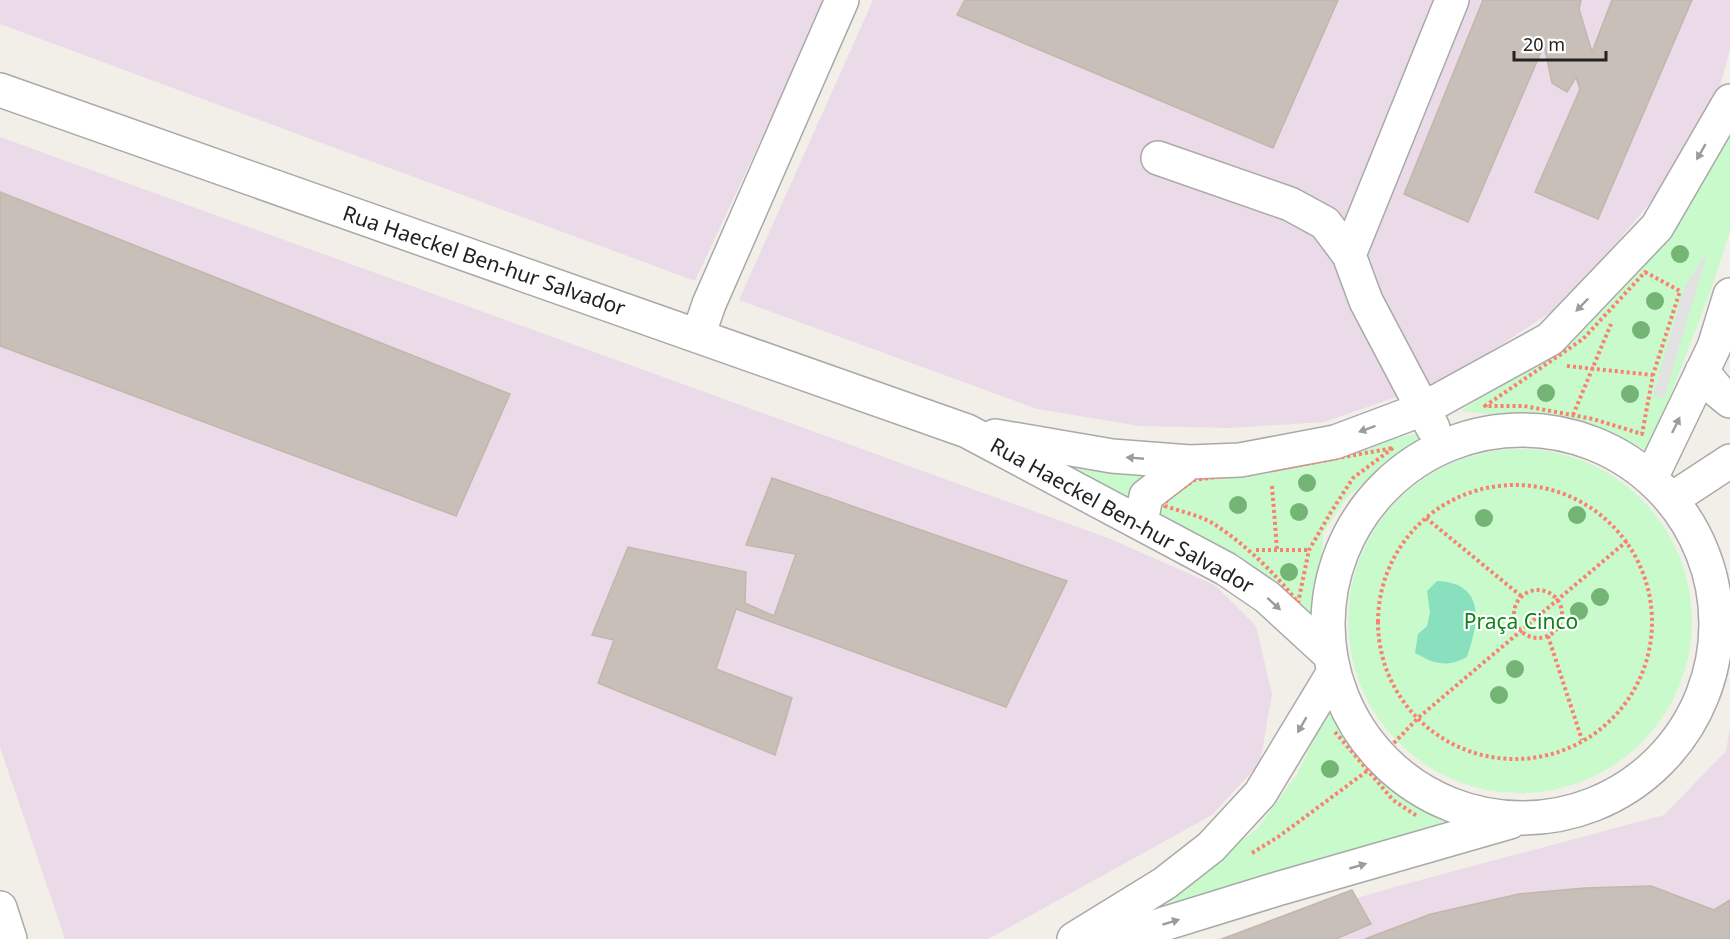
<svg xmlns="http://www.w3.org/2000/svg" width="1730" height="939" font-family="'Noto Sans',sans-serif">
<rect width="100%" height="100%" fill="#f2efe9"/>
<path fill="#ebdbe8" d="M0,0H826L695,281L0,24Z
M873,0H1730V49L1719,91L1664,186L1569,300L1449,379L1324,422L1230,428L1139,426L1037,409L739,300Z
M0,137L1108,538L1215,585L1256,626L1272,694L1260,763L1212,815L988,939H65L0,747Z
M1730,728V939H1216L1402,885L1664,815L1726,751Z"/>
<path fill="#c8facc" d="M1730,137V231L1711,290L1649,451L1587,425L1461,411L1570,338L1633,274Z
M1428,431L1348,496L1323,533L1322,637L1149,513L1169,483L1292,462Z
M1348 621a172 172 0 1 1 344 0a172 172 0 1 1-344 0Z
M1028,453L1150,477L1126,503Z
M1331,703L1369,760L1408,800L1459,820L1152,908L1258,828L1297,774Z"/>
<path fill="#88e0be" d="M1437,581C1486,583 1479,623 1467,657C1446,668 1435,664 1415,653L1418,634L1427,626L1430,613L1427,591Z"/>
<path fill="#e2e2e2" d="M1708,251L1664,398L1653,395L1684,288Z"/>
<path fill="#c7bfb8" stroke="#c4b6ab" stroke-width="1.5" d="M965,0H1338L1273,148L957,15Z
M1483,0H1581L1579,9L1592,52L1612,0H1692L1598,219L1535,192L1580,89L1576,77L1567,92L1552,83L1544,45L1468,222L1404,194Z
M0,192L510,394L456,516L0,346Z
M772,478L1067,581L1006,707L736,609L716,669L792,698L775,755L598,683L614,640L592,635L628,547L746,572L745,603L774,616L796,554L746,545Z
M1651,886L1714,910L1730,900V939H1365L1431,914L1519,894L1585,888Z
M1352,890L1371,924L1336,939H1222Z"/>
<g fill="none" stroke-linecap="round" stroke-linejoin="round">
<defs>
<path id="minor" d="M0,90L967,431L1226,569L1267,597L1328,653
M1158,158L1290,204L1325,223L1349,255L1366,301L1433,428
M1349,255L1452,0
M698,336L709,304L842,0
M1702,371L1719,392L1730,401
M1328 624a194 194 0 1 1 388 0a194 194 0 1 1-388 0Z
M995,436L1112,456L1190,462L1240,460L1335,442L1423,409L1550,339L1657,227L1730,101
M1651,478L1714,347L1730,295
M1672,499L1730,461
M1141,523L1146,496L1190,462
M0,908L10,939
M1074,939L1165,883L1211,847L1260,794L1332,675
M1115,939L1277,889L1510,822"/>
</defs>
<use href="#minor" stroke="#a9a9a9" stroke-width="36"/>
<path stroke="#fa8072" stroke-width="4" stroke-dasharray="3 3" stroke-linecap="butt" d="M1645,272L1680,291L1653,375L1642,434L1593,419L1524,406H1485L1583,339Z
M1567,366L1653,375
M1573,415L1611,324
M1393,448L1353,478L1331,512L1309,550L1298,603C1278,576 1246,545 1217,526C1203,516 1182,512 1165,506L1167,499L1194,480L1277,469Z
M1378 622a137 137 0 1 1 274 0a137 137 0 1 1-274 0Z
M1272,486L1277,549
M1426,518L1521,596
M1256,550H1309
M1514 614a24 24 0 1 1 48 0a24 24 0 1 1-48 0Z
M1548,636L1582,740
M1335,732L1393,800L1417,816
M1252,853L1278,837L1367,771L1418,718L1627,541"/>
<use href="#minor" stroke="#fff" stroke-width="33"/>
</g>
<g fill="#74b475">
<circle cx="1680" cy="254" r="9"/>
<circle cx="1655" cy="301" r="9"/>
<circle cx="1641" cy="330" r="9"/>
<circle cx="1546" cy="393" r="9"/>
<circle cx="1630" cy="394" r="9"/>
<circle cx="1307" cy="483" r="9"/>
<circle cx="1238" cy="505" r="9"/>
<circle cx="1299" cy="512" r="9"/>
<circle cx="1577" cy="515" r="9"/>
<circle cx="1484" cy="518" r="9"/>
<circle cx="1289" cy="572" r="9"/>
<circle cx="1600" cy="597" r="9"/>
<circle cx="1579" cy="611" r="9"/>
<circle cx="1515" cy="669" r="9"/>
<circle cx="1499" cy="695" r="9"/>
<circle cx="1330" cy="769" r="9"/>
</g>
<defs><path id="oneway-solid" d="M-6-.8H1V-3.2L6.5 0L1 3.2V.8H-6Z" transform="scale(1.5)"/></defs>
<g fill="#9c9c9c">
<use href="#oneway-solid" transform="translate(1701 152) rotate(120)"/>
<use href="#oneway-solid" transform="translate(1582 305) rotate(134)"/>
<use href="#oneway-solid" transform="translate(1676 425) rotate(-64)"/>
<use href="#oneway-solid" transform="translate(1367 429) rotate(160)"/>
<use href="#oneway-solid" transform="translate(1135 458) rotate(-175)"/>
<use href="#oneway-solid" transform="translate(1274 604) rotate(42)"/>
<use href="#oneway-solid" transform="translate(1302 725) rotate(120)"/>
<use href="#oneway-solid" transform="translate(1358 866) rotate(-16)"/>
<use href="#oneway-solid" transform="translate(1171 922) rotate(-17)"/>
</g>
<g text-anchor="middle" stroke-width="4.5" stroke-linejoin="round" paint-order="stroke">
<g font-size="21" fill="#222" stroke="#fff">
<text transform="translate(484 261) rotate(19)" y="7">Rua Haeckel Ben-hur Salvador</text>
<text transform="translate(1122 516) rotate(29)" y="7">Rua Haeckel Ben-hur Salvador</text>
</g>
<g font-size="21" fill="#0c8416" stroke="#fff">
<text x="1521" y="629">Praça Cinco</text>
</g>
</g>
<path d="M1514 51v9h92v-9" fill="none" stroke="#222222" stroke-width="3"/>
<text x="1523" y="51" font-size="18" fill="#222222" stroke="#ffffff" stroke-width="4.5" paint-order="stroke">20 m</text>
</svg>
